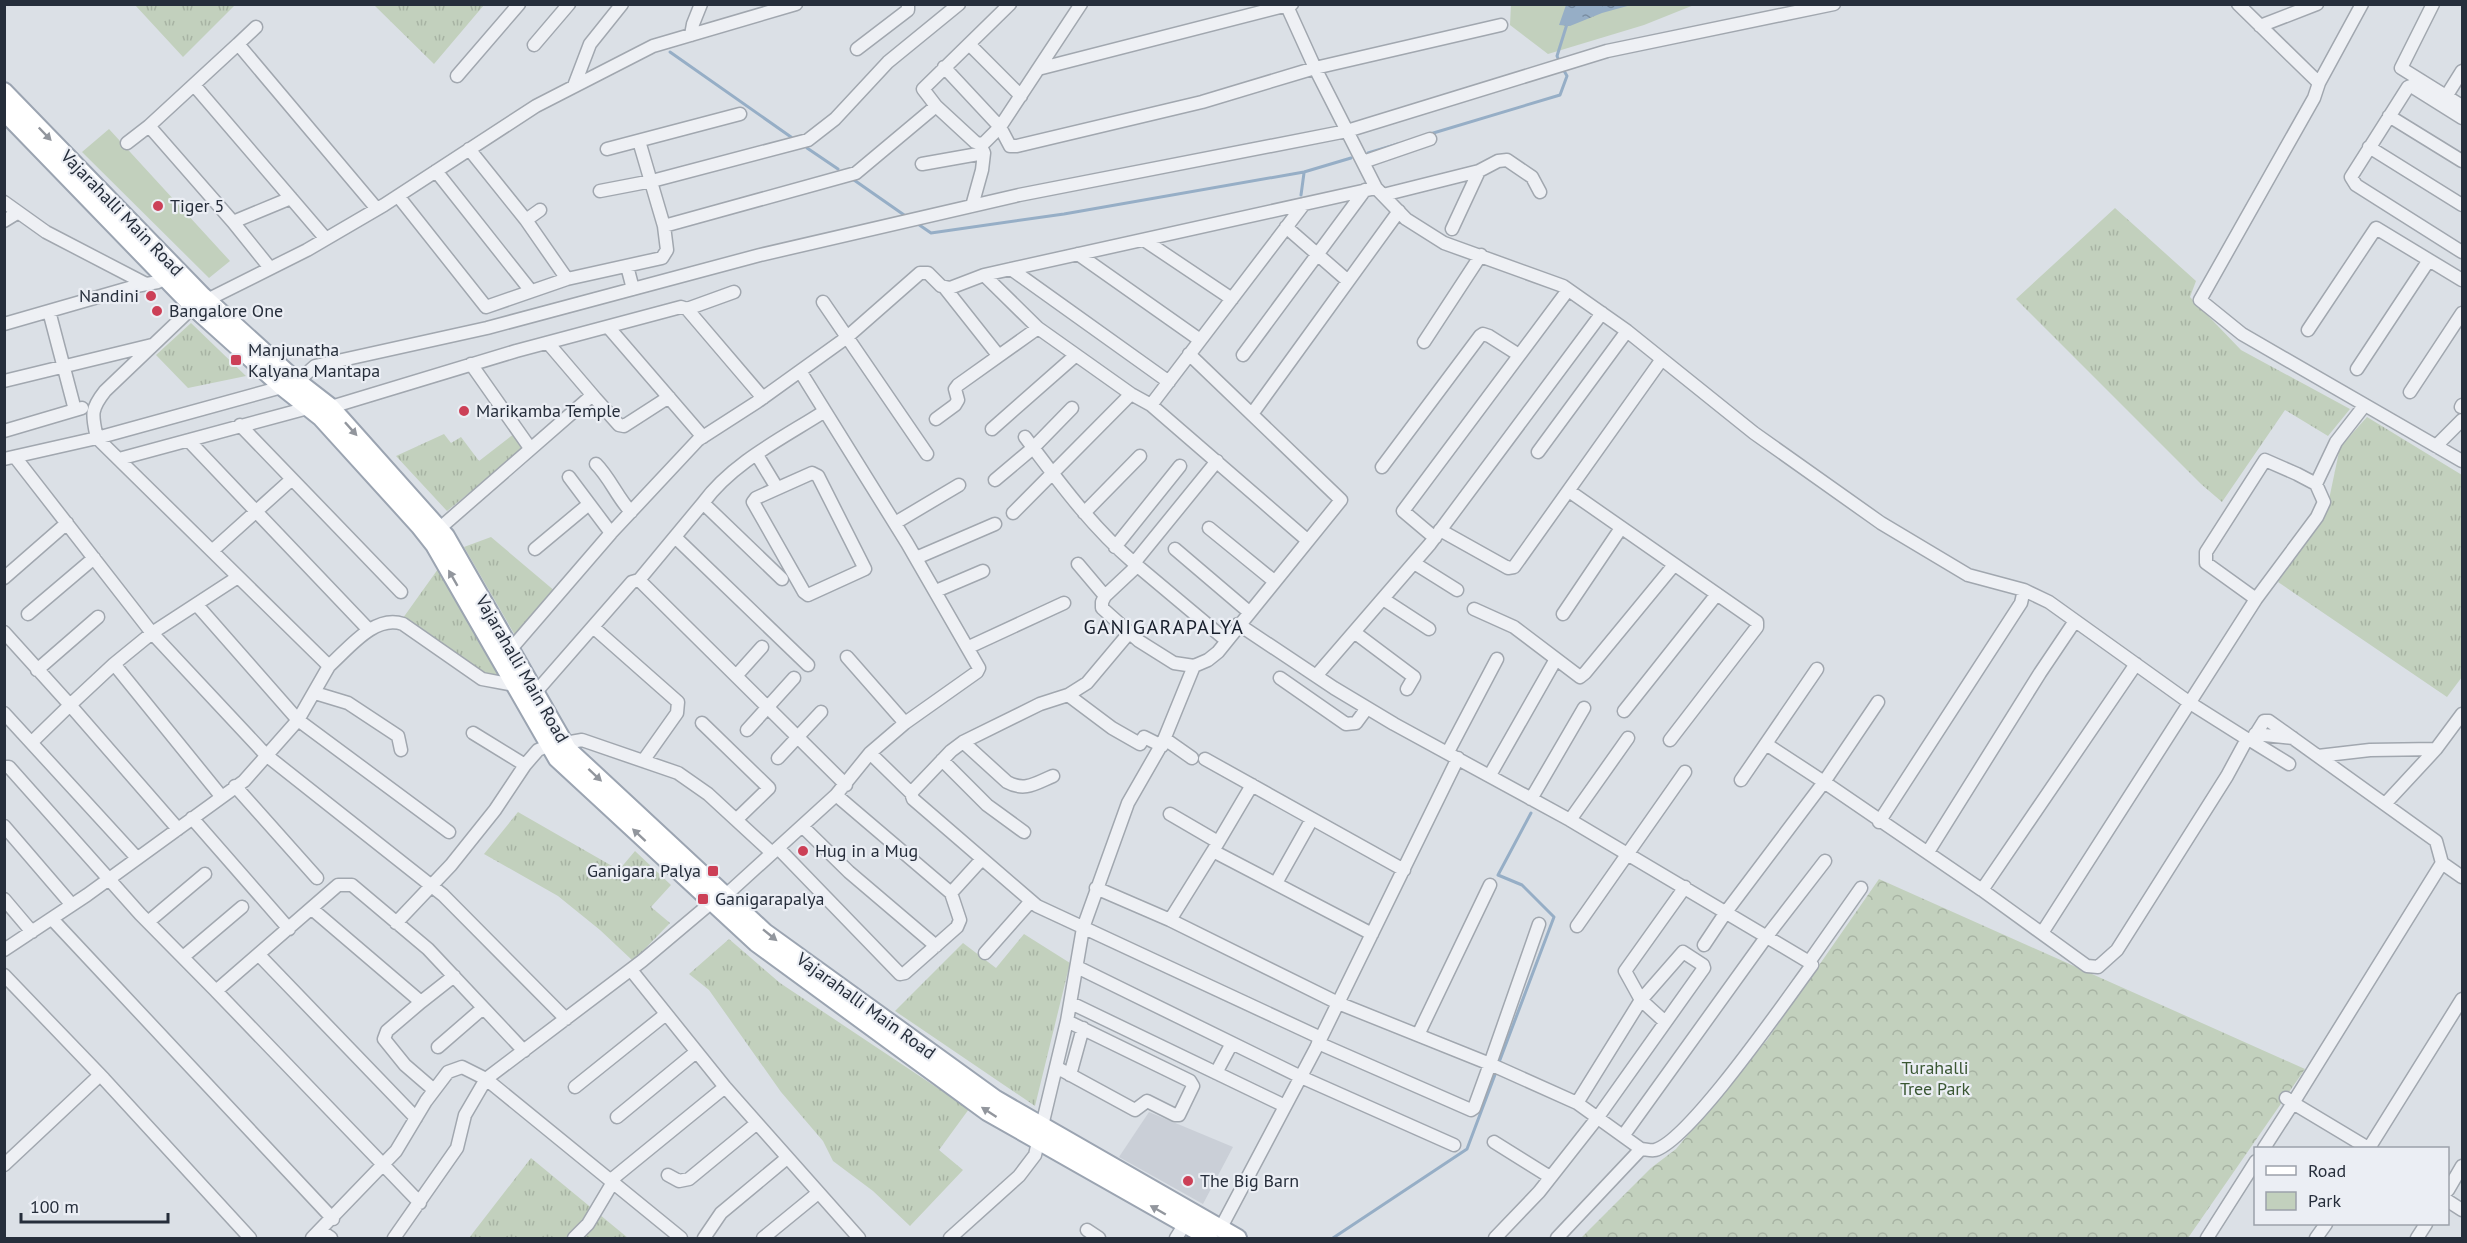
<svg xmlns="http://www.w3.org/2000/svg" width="2467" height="1243" font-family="'PT Sans',sans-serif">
<defs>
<pattern id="grass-tufts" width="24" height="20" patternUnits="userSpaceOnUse" patternTransform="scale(1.5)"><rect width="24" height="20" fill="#c2d0bd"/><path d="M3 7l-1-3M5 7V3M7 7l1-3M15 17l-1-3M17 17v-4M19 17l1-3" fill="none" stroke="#a7b3a3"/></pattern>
<pattern id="forest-crowns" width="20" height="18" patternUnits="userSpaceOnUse" patternTransform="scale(1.5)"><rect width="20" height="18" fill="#c2d0bd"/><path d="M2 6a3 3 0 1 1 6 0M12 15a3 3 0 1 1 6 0" fill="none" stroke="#a7b3a3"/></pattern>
<pattern id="water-ripples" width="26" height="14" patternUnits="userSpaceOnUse" patternTransform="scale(1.5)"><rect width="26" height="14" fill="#96aec6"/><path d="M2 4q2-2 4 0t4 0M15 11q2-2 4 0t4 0" fill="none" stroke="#7a8ea2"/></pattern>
</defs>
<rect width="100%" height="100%" fill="#dbe0e6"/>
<path fill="#cacfd7" d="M1149,1112L1233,1147L1203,1204L1119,1157Z"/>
<path fill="url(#grass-tufts)" d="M135,5H235L183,57Z
M374,5H484L434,64Z
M2115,208L2196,281L2190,297L2241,350L2350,409L2328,436L2285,410L2222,502L2201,484L2016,299Z
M191,323L246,376L188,388L156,355Z
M2367,417L2462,475V677L2447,697L2278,582L2327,509L2340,447Z
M515,433L525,448L447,511L396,456L444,434L451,443L461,437L479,461Z
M491,537L556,592L516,637L464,547Z
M438,569L498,675L479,674L403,618Z
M518,812L619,870L635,851L671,885L651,907L670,923L633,961L600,930L558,896L484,854Z
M1024,934L1070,963L1035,1106L895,1011L963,943L996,968Z
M729,939L780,983L969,1109L939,1150L963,1170L910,1226L873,1191L833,1161L823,1141L781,1092L709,990L689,974Z
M531,1158L628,1238H469Z"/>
<path fill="url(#forest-crowns)" d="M1879,879L2305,1069L2188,1238H1581L1651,1168L1676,1149L1767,1040Z"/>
<path fill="#c2d0bd" d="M1511,4L1694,5L1644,25L1548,54L1510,25Z
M109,129L230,261L209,278L82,152Z"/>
<path fill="url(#water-ripples)" d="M1566,5V4L1631,5L1602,13L1570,26L1559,25Z"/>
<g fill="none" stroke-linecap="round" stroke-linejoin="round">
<path stroke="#96aec6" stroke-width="3" d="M670,52L791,137
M1560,63L1557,56L1567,24
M1430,134L1560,95L1567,76L1563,69
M807,148L838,169
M1368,153L1398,144
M854,180L907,217
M1301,195L1304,173
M915,222L931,233L1064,214L1304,172L1351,158
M1498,1065L1554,917L1522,885L1498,875L1531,813
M1333,1238L1467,1149L1496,1072"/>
<defs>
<path id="minor" d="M1286,4L1315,68L1376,188L1406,219L1444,243L1563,286L1627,331L1754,433L1881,523L1968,575L2024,590L2049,602L2190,703L2247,739L2254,737L2264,721H2269L2436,841L2442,863L2462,877
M2238,4L2319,83L2314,98L2200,300L2242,334L2462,461
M2433,4L2401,68L2462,106
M2260,26L2317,4
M691,35L693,24L701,4
M238,44L256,27
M969,44L1021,96
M534,45L569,4
M857,49L908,10V4
M944,67L1000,127L1010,146H1017L1202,102L1315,68L1501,25
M1038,69L1292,4
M457,76L519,4
M2319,83L2362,4
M194,85L326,239
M574,86L590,44L622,4
M2447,95L2462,71
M2389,116L2462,161
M2462,118L2411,86L2408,87L2351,177L2356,185L2462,252
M639,141L664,226L856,173L936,106
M127,143L149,126
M980,144L985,142L1000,127L1081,4
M2369,147L2462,205
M469,149L526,220L567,279
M607,149L740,114
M1363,162L1430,139
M922,164L984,153
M436,171L531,291
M600,191L652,181L808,140L835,119L888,62L959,4
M1383,195L1479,171L1498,161L1507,160L1532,177L1540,192
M398,196L486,307L567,279L662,258L667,250L664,226
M4,202L46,232L146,284
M972,206L982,170L984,153L980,144L975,142L936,106L923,89L1010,4
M526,220L540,210
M4,221L17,213
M233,222L291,198
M1286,227L1348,281
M1452,229L1479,171
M1144,240L1232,299
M1078,254L1200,340
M627,266L633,289
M270,268L233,222L149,126L238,44L377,209
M1011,269L1169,382
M984,275L1038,328L1131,394L1151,405L1307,540
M945,288L998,355
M823,302L927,454
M687,309L734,292
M49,311L75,410
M4,324L136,286L158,282L170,276
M609,328L703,437
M2308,330L2376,228L2462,280
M1424,342L1481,255
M548,343L595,398
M1243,355L1365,190
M471,364L530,448
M2357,369L2429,260
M4,381L152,345
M2410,392L2462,313
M1151,405L1304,204
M331,407L516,351L681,307L687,309L763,398
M2461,407L2462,405
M1252,414L1399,211
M936,419L955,405L958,400L955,389L958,385L1038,328
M240,425L401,592
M992,429L1076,355
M4,431L82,408
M1025,437C1059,482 1091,526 1134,563
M189,441L369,630
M2436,446L2462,420
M1538,452L1627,331
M757,455L777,488
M15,457L152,633L266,755L443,895L566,1019
M4,459L97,438L282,387L298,381L315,366L487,328L760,255L1019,195L1347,131L1607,51L1834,4
M119,459L308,408
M1217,461L1134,563L1227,641
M596,464C610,478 617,497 631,512
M1382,467L1480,336L1483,334L1489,336L1519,355
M812,473L818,476L865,569L808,595L804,592L753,502L756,498Z
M569,477L611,533
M995,480L1033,448L1072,408
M2316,484L2336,442L2364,406
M1569,491L1757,622V627L1670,740
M703,503C733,462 783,438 825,411
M1013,513L1131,394
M1084,513L1140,456
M895,523L959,485
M440,528L589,398H595L619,425L624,426L669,397
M1209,528L1274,581
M1440,530L1508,568L1514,567L1662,359
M675,537L808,665
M1435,538L1403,511L1568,290
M1115,547L1180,466
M535,549L589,504
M1175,549L1249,612
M212,551L292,479
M916,558L995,524
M1414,563L1457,590
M1078,564L1105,596
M1137,566L1105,596L1102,602V608L1139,641L1174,663L1194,666
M4,578L67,523
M639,580L703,503L782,579
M936,591L983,571
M1383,599L1429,629
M197,605L298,720L449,832
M1474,609L1514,627L1580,677L1585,673L1674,565
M28,614L94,558
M1563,614L1621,528
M1238,624L1334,688L1394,724L1570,820L1809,962
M593,627L678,702L677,713L643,761
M4,632L70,705L32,742
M1354,632L1414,677L1407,689
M1129,633L1087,683L1068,695L1040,704L963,742L951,751L911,793L913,799L1037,906L1321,1038
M969,647L1064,603
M510,650L611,533L698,440L757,402L846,338L920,273H928L941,286L950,288L984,275L1376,188
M847,657L905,723
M114,664L221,796
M329,666C349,648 375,614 403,624L482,679L514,685
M37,670L98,617
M736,676L762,647
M1316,676L1430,544L1602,313
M1280,678L1346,724L1356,723L1367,708
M315,693L348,703L398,736L401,750
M535,693L632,582L639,580L846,785
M1068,695L1112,728L1140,744L1144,737L1162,746
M1624,711L1717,594
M4,713L137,858
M702,723L769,788L737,819
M747,730L794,678
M473,733L525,765
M2255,734L2293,738
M1165,739L1192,758
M2250,740L2289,764
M963,742L1007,782C1025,792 1036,783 1053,776
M1766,744L1824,782L1878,702
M1448,752L1497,659
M870,753L911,793
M2318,756L2370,750L2436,749
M778,758L821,712
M1205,759L1404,870
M942,760L987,805L1024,832
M4,767H9L140,914L216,991L338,885H352L428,949L524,1051
M1490,775L1556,659
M1741,780L1817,669
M235,786L317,878
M836,795L951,893
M1531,799L1584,708
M2385,804L2436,749L2462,714
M1170,814L1218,842
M192,818L289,929
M1570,820L1628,738
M1879,822L2021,603L2024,590
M4,826L72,905
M803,827L849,872L936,946
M178,829L70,705L114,664L152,633L238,577
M778,848L900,974L905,973L957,927L960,920L951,893L982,859
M1213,851L1252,785
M1928,852L2040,673L2075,621
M1276,883L1312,819
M1096,888L1170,920
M1982,890L2136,664
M4,899L32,932
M312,909L421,1002L454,976
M52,919L333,1219
M148,922L205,874
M396,923L451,865L495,810L525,765L538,750L548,746L582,740L678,773L708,794L772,853
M1539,924L1490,1064L1577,1103
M1577,926L1685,772
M2042,933L2256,599L2317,517L2324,502L2316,484L2297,474L2265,460L2206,552V563L2256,599
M1704,945L1726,912L1824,782L1982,890L2087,966L2098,967L2117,950L2227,776L2247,739
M4,950L87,895L244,781L298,720L329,666L97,438C92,415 90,410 105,391L193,307L307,250L384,205L536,106L653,46L796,4
M985,953L1031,901
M259,955L416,1118
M183,957L242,907
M1077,967L1301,1077L1454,1145
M631,970L725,1087L859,1238
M4,975L104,1079L250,1238
M216,991L420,1203
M421,1002L387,1031L384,1039L405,1065L434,1090
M1071,1003L1285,1106
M1418,1035L1490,885
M1318,1043L1471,1110L1474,1108L1490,1064L1338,1003L1170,920L1213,851L1372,934
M438,1047L483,1008
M1056,1067L1135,1110L1147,1101L1175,1115H1179L1193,1086L1190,1081L1067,1021
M1216,1073L1232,1043
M1070,1075L1083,1028
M575,1087L666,1014
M617,1117L696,1052
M1623,1136L1767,936L1825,861
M1494,1142L1550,1177
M2264,1148L2293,1103L2286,1098
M2368,1148L2293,1103L2442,863
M2369,1148L2462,999
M1641,1149L1577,1103L1641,1000L1625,971L1685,887
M4,1165L100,1075
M668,1175L679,1181L689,1179L757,1123
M611,1180L725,1087
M2448,1190L2462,1166
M2448,1201L2462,1210
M1087,1230L1099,1238
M321,1231L331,1238
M1217,1235L1316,1048L1458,758
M312,1238L396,1151L426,1101L448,1072L462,1067L486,1079L465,1115L457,1148L394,1238
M574,1238L588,1224L613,1182
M681,1238L486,1079L642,961L712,902L726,895L836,795L870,753L905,723L977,672L979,668L907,543L800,371
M704,1238L721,1213L787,1158
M763,1238L818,1193
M950,1238L1019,1176L1035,1155L1067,1021L1083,928L1128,803L1163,742L1194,666L1208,660L1218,652L1341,500L1189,354
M1176,1238L1188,1219
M1495,1238L1539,1192L1598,1117L1704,968L1703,965L1683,952L1641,1000L1664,1021
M1557,1238L1641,1149C1645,1149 1651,1151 1655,1150C1690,1140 1786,1000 1812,965L1809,962L1861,888
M2207,1238L2256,1161
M2316,1238L2326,1224
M2417,1238L2426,1224"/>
<path id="major" d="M4,91L203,296L291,376L331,407L446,536L568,749L765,932L996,1099L1238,1238
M4,112L193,307L282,387L321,418L419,526L434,545L557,759L756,943L987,1112L1209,1238"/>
</defs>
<use href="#minor" stroke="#a1a7af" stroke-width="15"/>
<use href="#major" stroke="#9ba4b1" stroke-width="20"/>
<use href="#minor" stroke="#eef0f4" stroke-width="12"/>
<use href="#major" stroke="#fff" stroke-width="16"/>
</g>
<defs><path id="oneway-solid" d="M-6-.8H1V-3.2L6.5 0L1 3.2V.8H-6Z" transform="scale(1.5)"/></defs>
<g fill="#92969d">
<use href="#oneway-solid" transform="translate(45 134) rotate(46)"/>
<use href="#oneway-solid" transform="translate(351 429) rotate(48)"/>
<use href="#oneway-solid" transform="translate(453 578) rotate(-120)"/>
<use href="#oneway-solid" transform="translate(595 775) rotate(43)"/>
<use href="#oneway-solid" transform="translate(639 835) rotate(-137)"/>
<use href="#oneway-solid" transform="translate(770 935) rotate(39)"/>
<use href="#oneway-solid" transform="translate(989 1112) rotate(-147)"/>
<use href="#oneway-solid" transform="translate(1158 1210) rotate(-150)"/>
</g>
<g fill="#cc4057" stroke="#ebeef4" stroke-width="2">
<circle cx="158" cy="206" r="6"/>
<circle cx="151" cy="296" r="6"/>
<circle cx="157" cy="311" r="6"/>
<rect x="230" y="354" width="12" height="12" rx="3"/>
<circle cx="464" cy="411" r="6"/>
<circle cx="803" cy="851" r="6"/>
<rect x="707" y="865" width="12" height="12" rx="3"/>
<rect x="697" y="893" width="12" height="12" rx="3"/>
<circle cx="1188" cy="1181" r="6"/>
</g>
<g text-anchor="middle" stroke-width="4.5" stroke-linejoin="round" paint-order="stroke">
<g font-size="18" fill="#262e3b" stroke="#ebeef4" text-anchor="start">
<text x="170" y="212">Tiger 5</text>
<text x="139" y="302" text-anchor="end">Nandini</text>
<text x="169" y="317">Bangalore One</text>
<text x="248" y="356">Manjunatha<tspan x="248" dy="21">Kalyana Mantapa</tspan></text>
<text x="476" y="417">Marikamba Temple</text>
<text x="815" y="857">Hug in a Mug</text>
<text x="701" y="877" text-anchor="end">Ganigara Palya</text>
<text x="715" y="905">Ganigarapalya</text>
<text x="1200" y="1187">The Big Barn</text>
</g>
<g font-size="18" fill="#262e3b" stroke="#ebeef4">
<text transform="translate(122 213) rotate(46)" y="6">Vajarahalli Main Road</text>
<text transform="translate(522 669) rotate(60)" y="6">Vajarahalli Main Road</text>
<text transform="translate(866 1006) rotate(36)" y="6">Vajarahalli Main Road</text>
</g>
<g font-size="18" fill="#3a5733" stroke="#ebeef4">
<text x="1935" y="1074">Turahalli<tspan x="1935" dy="21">Tree Park</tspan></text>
</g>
<g font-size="20" letter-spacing="1.5" fill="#181f2c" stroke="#ebeef4">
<text x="1164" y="634">GANIGARAPALYA</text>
</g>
</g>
<rect width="2467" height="1243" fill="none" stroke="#262e3b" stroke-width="12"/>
<rect x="2254" y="1147" width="195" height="78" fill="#ebeef4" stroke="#9ca1aa" stroke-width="1.5"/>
<rect x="2266" y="1166" width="30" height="9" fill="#ffffff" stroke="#9ca1aa" stroke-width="1.5"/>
<text x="2308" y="1177" font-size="18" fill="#262e3b">Road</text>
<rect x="2266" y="1192" width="30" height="18" fill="#c2d0bd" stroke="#9ca1aa" stroke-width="1.5"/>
<text x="2308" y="1207" font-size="18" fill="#262e3b">Park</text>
<path d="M21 1213v9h147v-9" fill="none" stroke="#262e3b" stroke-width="3"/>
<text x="30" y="1213" font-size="18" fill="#262e3b" stroke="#ebeef4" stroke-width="4.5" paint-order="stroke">100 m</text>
</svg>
